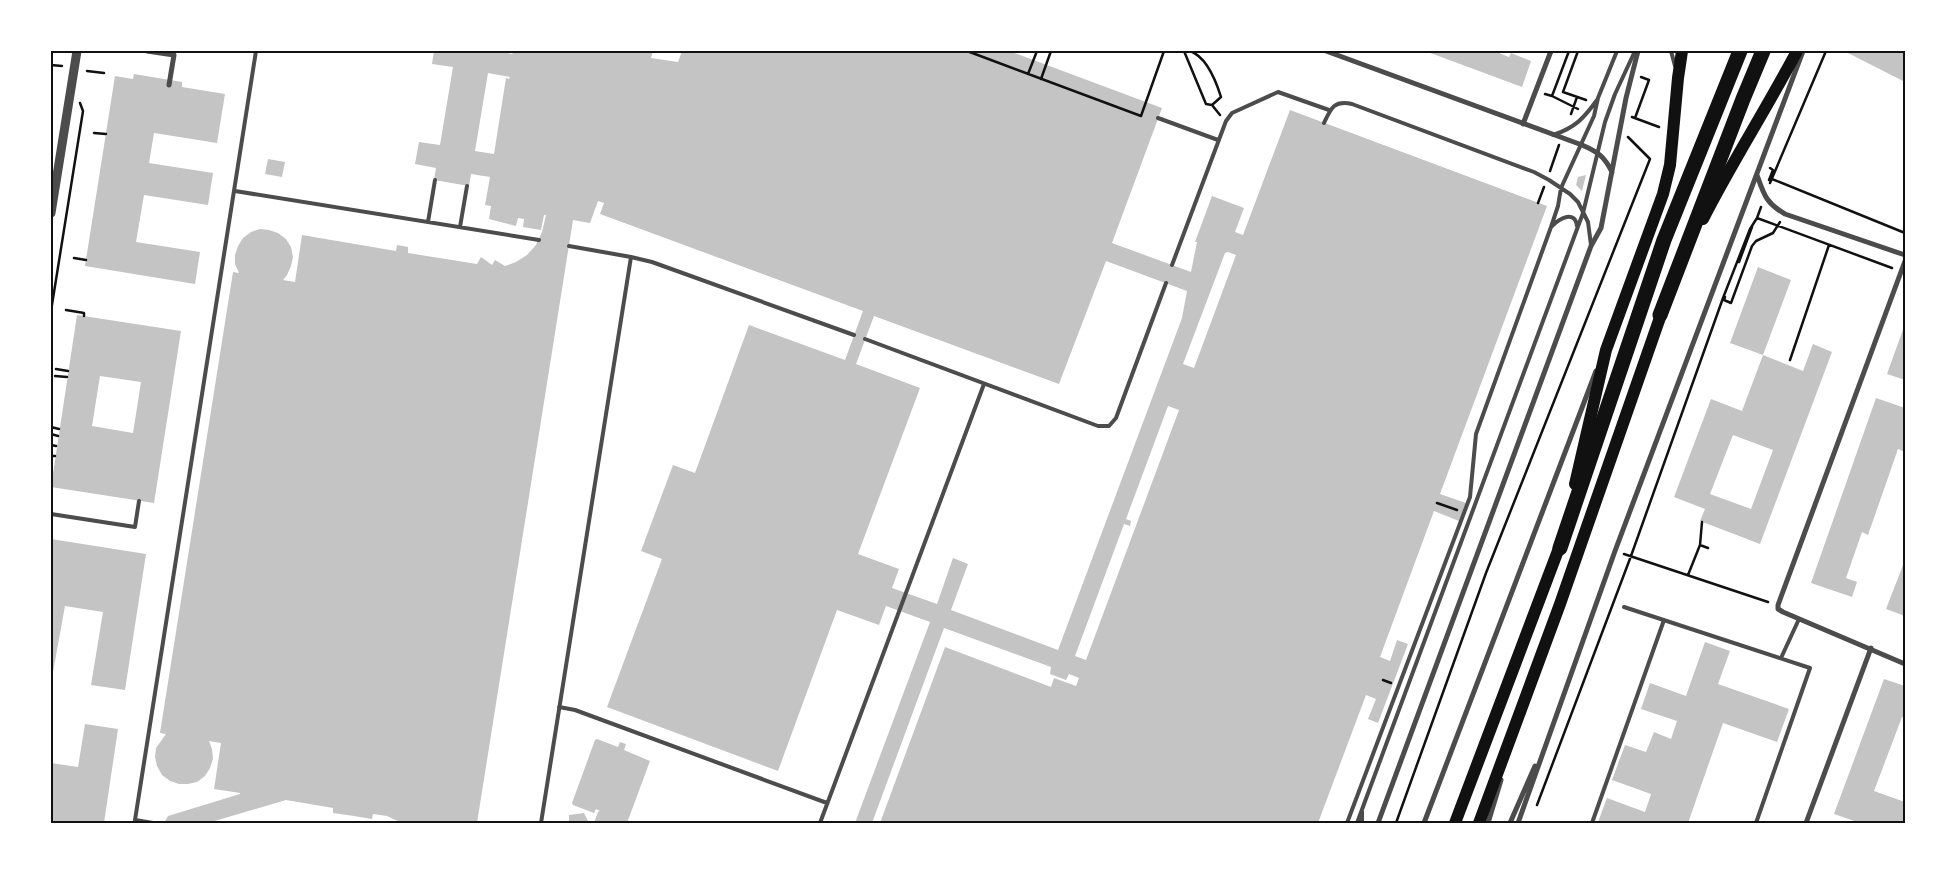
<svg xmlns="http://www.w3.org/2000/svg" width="1956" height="874" font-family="Signika,sans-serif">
<rect width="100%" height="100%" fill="#fff"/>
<path fill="#c4c4c4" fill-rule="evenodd" d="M434,51H495L513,54L510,51H653L651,58L678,62L682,51H1009L1162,108L1112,243L1191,272L1197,242H1195L1212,196L1244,208L1235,232L1243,235L1290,110L1547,206L1440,494L1466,503L1459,521L1434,511L1380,657L1390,661L1397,640L1408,644L1378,723L1368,719L1376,699L1366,695L1318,823H880L945,647L1051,687L1054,678L1076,686L1079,678L1069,674L1066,680L1050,674L1051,667L944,628L872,823H855L930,622L886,606L879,625L837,610L778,771L607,707L662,559L641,551L673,465L695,473L749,325L845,360L863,311L600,214L604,203L598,201L590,223L573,220L477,823H402L387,816L373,814L372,819L354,816L333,813V808L286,800L208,823H164L168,816L240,794V793L214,789L221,743L209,741L212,749L213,759L210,768L205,776L197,782L188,784H179L170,781L162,775L157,766L155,757L156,748L166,734L160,733L233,272L239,273L235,264V255L238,246L243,238L251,232L260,229L269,230L278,233L286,239L291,247L293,257L291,266L287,275L283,280L295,282L302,235L396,251L397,245L408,247V253L477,264L481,257L492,265L495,260L505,266L516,262L527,255L536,245L542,232L546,215H544L541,230L523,227L524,219L518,218L516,226L489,219L491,206L485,205L490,177L471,174L469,186L434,180L436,168L415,164L419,142L440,145L453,67L432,64ZM488,73L510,77L509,79L506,78L494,154L475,151ZM1228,252L1236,255L1194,368L1183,364L1225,253ZM1106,261L1187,291L1182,318L1058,650L951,610L968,564L953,558L937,604L892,588L899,569L858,554L920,388L856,364L874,316L1059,384ZM1168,406L1179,410L1086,660L1075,656L1124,524L1130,526L1131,521L1126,519Z
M1425,51H1494L1509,57L1511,53L1531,61L1522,87Z
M1844,51H1905V82Z
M134,74L182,82V87L225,94L217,143L154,133L149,163L213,173L208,205L144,195L136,242L200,252L195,284L85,266L115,76L133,79Z
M268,159L285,162L282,177L265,174Z
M1586,175L1582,191L1576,185L1578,177Z
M1758,267L1791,280L1763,355L1803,371L1813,344L1832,352L1760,544L1700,521L1705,509L1674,497L1711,399L1742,411L1763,355L1730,343ZM1733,435L1773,450L1751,509L1710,494Z
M77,315L181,331L154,503L51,487ZM100,376L141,382L133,433L92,426Z
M1905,324V380L1887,374Z
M1876,398L1905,408V452L1898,449L1868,535L1862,532L1846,578L1857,582L1852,597L1811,583Z
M51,539L146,554L125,690L91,685L103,612L65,606L51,683Z
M1905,560V616L1886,609Z
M1705,642L1730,651L1718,684L1789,709L1777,742L1723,723L1688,823L1598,822L1607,798L1645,812L1651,794L1612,780L1625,745L1646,752L1654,732L1671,739L1677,721L1641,709L1650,683L1686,696Z
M1884,679L1905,686V718L1902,717L1874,791L1905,802V823H1860L1834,814Z
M85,724L118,729L104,823H64L51,821V763L78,767Z
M597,739L618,747L620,742L626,744L624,750L650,761L627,823H594L598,812L600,811L596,809L594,813L573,805L572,803L595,740Z
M584,813L589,823H569V815Z"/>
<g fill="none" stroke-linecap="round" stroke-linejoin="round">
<path stroke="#111" stroke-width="2.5" d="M967,51L1141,116L1164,51
M1184,51L1206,104L1212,105L1220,115
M1190,51C1207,57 1216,81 1221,97L1212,105
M1578,51L1563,92L1586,100
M51,65L62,66
M87,71L104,73
M1028,74L1037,51
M1041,79L1051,51
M1545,94L1552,96L1569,51
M1552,96L1578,109
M1571,114L1577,97
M1632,117L1659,127
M1635,118L1649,80L1641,77
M94,133L106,134
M1550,171L1559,145
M1772,179L1905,233
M1769,180L1773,170L1770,168
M1770,183L1826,51
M1538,203L1544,187
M1757,218L1892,268
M74,258L86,260
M1739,262L1752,227
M1725,297L1724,300L1731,303L1752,246L1756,241L1773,233L1780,222
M66,310L84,313V316
M51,311L83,111L80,103
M1790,360L1829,245
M56,369L68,371
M55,376L67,377
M51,427L59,429
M51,434L58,436
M51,445L56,446
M51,456H55
M1437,503L1457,510
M1700,545L1708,548
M1624,554L1768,602
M1688,575L1700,545L1702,522
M1383,680L1391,683
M1537,805L1631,556L1723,298L1750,229L1757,218L1761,207
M1396,823L1486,573L1650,159L1628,137"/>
<path stroke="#4c4c4c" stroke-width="4" d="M1671,51L1675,66
M1158,118L1218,140
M1324,123C1331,108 1334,100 1352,104L1534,172L1549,180L1570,194L1578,202L1588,222L1591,245
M1553,135C1575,128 1584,118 1597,100
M235,191L539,240
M428,222L435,180
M1552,226C1560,218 1575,210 1577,226
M460,227L467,186
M631,257L652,262L854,335
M1172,265L1226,121L1232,113L1278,92L1329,110
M865,339L1098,426H1109L1116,418L1166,283
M51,514L135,527L139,501
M1624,607L1810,668L1756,823
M1781,658L1799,619
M559,707L575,710L827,803
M1362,811V823
M153,823L135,820L256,51
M541,823L631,257L569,246
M820,823L984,384
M1347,823L1470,497L1476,434L1551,227L1558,206L1561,188L1594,116L1598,98L1617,51
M1357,823L1583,213L1605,122L1615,94L1635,51
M1592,823L1664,620"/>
<path stroke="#4c4c4c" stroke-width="5" d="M147,51L174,55L169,85
M1326,51L1582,145C1598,152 1604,156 1612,172
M1523,124L1551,51
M1757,175C1764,195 1766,203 1785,214L1905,255
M1905,261L1778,605V609L1783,612L1905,664
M1378,823L1591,246L1601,228L1626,98L1638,51
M1424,823L1596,371
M1488,823L1501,780
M1510,823L1535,766
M1518,823L1615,551L1803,51
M1806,823L1871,648"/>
<path stroke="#4c4c4c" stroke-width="9" d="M51,213L77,51"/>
<path stroke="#111" stroke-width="12" d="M1703,219C1732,162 1767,108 1797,51
M1575,484L1606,350L1663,194L1670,165L1678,78L1682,51
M1455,823L1562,540
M1479,823L1560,604L1664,306"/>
<path stroke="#111" stroke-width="15" d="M1660,315L1743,99L1763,51
M1560,548L1664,240L1740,51"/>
</g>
<rect width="1956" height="874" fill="none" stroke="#ffffff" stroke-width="105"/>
<rect x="52" y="52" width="1852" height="770" fill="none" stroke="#111" stroke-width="2"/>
</svg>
